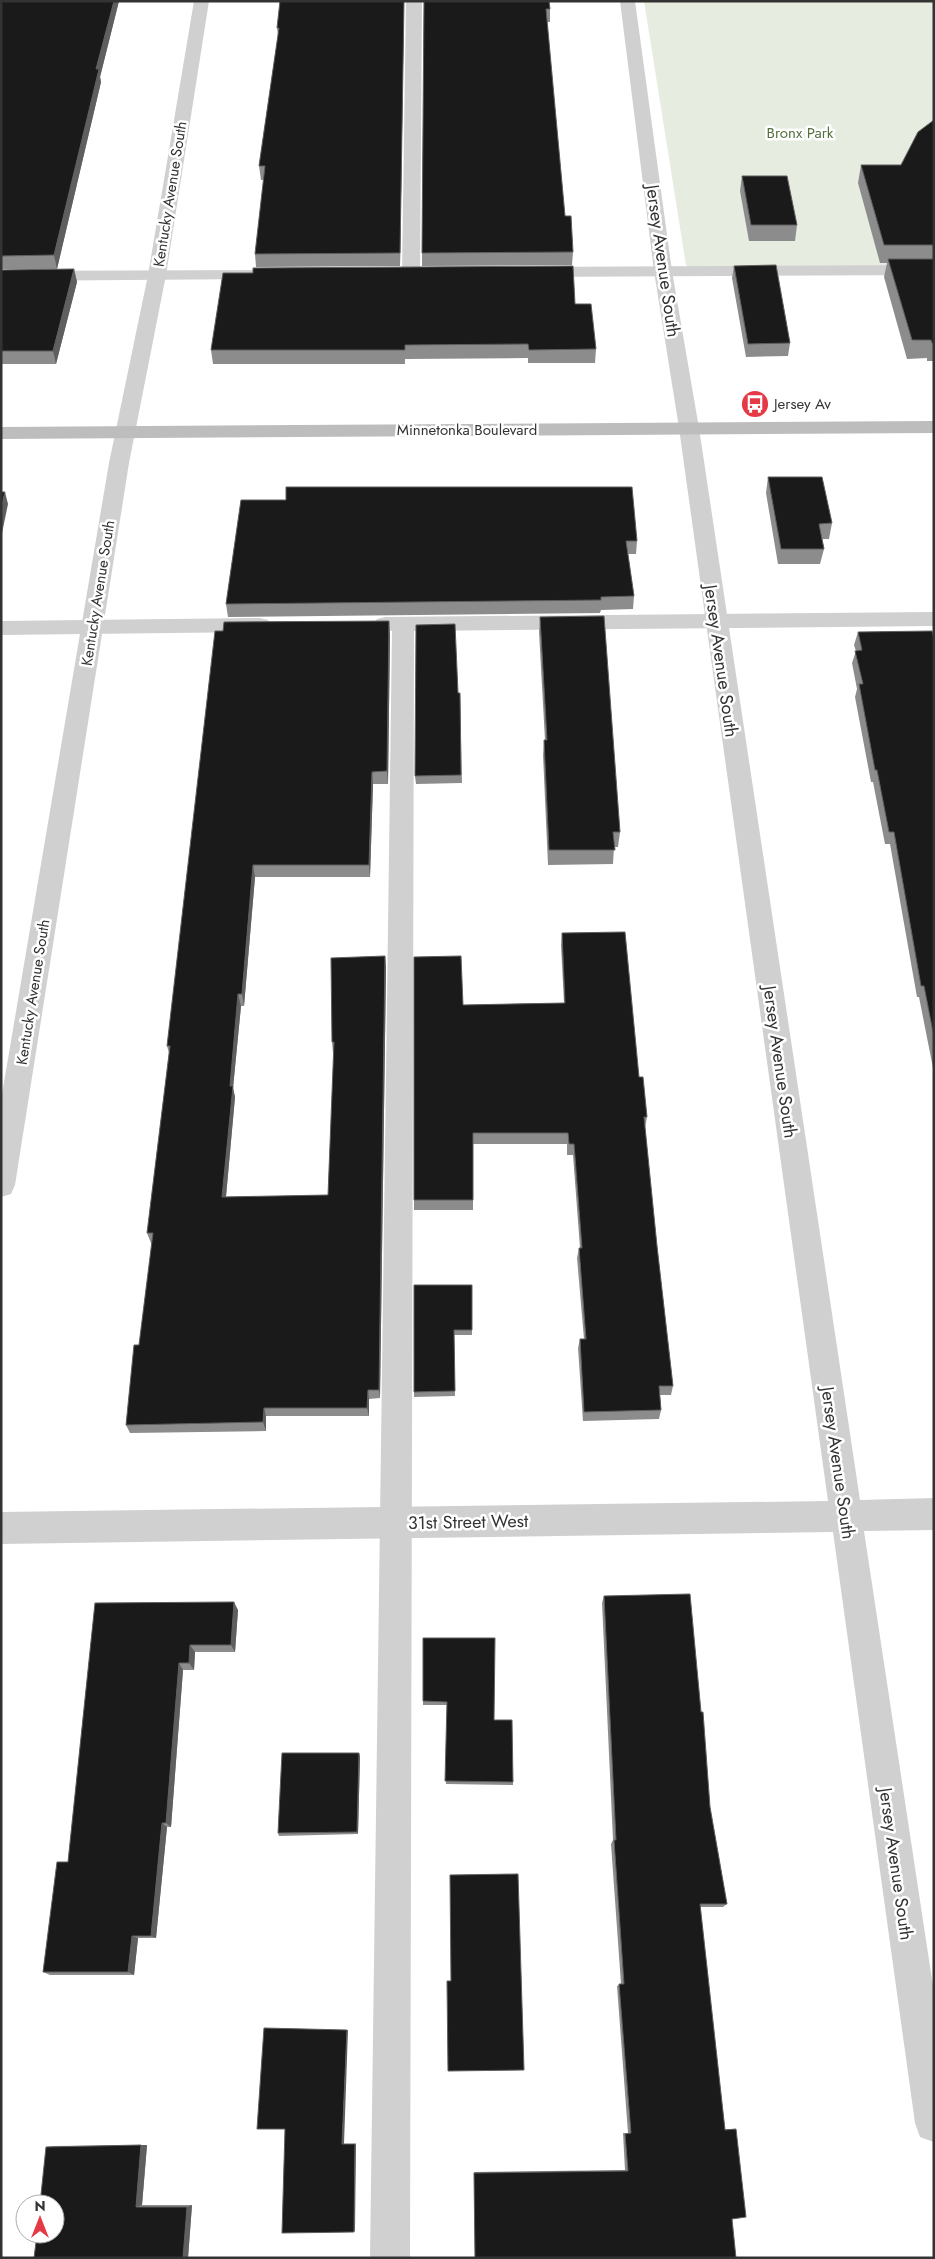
<svg xmlns="http://www.w3.org/2000/svg" width="935" height="2259" font-family="Jost,sans-serif">
<rect width="100%" height="100%" fill="#fff"/>
<path fill="#e6ecdf" d="M644,1H934V266L690,267L686,265Z"/>
<g fill="none" stroke-linecap="round" stroke-linejoin="round">
<path fill="#d0d0d0" fill-rule="evenodd" d="M406,1H422L420,274L417,278L411,279L405,278L402,274Z
M934,265V275L535,277L529,276L526,272L529,268L535,267Z
M260,270L266,271L269,275L266,279L1,281V271Z
M934,612V626L414,631L410,2258H370L392,631L377,629L374,624L377,619L385,617Z
M260,618L268,620L271,625L268,630L260,632L1,635V621Z"/>
<path fill="#d0d0d0" fill-rule="evenodd" d="M194,1H209L166,275L129,463L15,1185L11,1194L1,1197V1100L109,463L148,275Z
M620,1H635L672,271L699,428L860,1500L934,1498V1530L864,1531L934,1993V2142L920,2137L915,2123L833,1532L1,1544V1512L828,1501L679,428L654,271Z"/>
<path fill="#bdbdbd" fill-rule="evenodd" d="M934,421V433L1,439V427Z"/>
</g>
<path fill="#8c8c8c" d="M1,1H119L100,77L101,82L57,269H1Z
M280,1H404L400,266L256,267L255,254L264,180H261L259,166L278,35L277,28Z
M424,1L550,9V22H547L565,216L573,252L572,265L422,266Z
M934,120V361H927V358L907,359L884,277L887,263H880L858,183L861,165H901Z
M742,176L797,225L795,241H749L740,191Z
M734,266L790,343L788,356L746,357L732,278Z
M74,269L77,282L56,364H1V270Z
M575,304L596,349L595,363H528V358L405,359V364H213L211,350Z
M768,477L832,523L829,539H822L824,549L820,564H778L766,493Z
M241,500L637,541L636,554H628L634,596L633,609L601,610L600,613L228,617L226,604Z
M540,617L620,832L618,847H614L613,864L548,865L543,755L544,740H545L539,632Z
M223,631L390,634L388,784H373L370,877H255L244,1006H241L233,1088L235,1097L226,1197L328,1195L334,1053H333L332,1042L385,956L386,968L380,1398L369,1399V1416H266V1431L130,1433L126,1425L139,1345L152,1243H151L147,1233L169,1053L167,1046Z
M858,632L934,638V1073L919,997H917L890,844H885L873,782H871L855,697L857,689L852,663L856,651L854,645Z
M458,693H460L462,783L416,784L415,776Z
M562,933L639,1077L647,1117L645,1128L657,1246L673,1386L671,1395H660L661,1410L659,1419L583,1421L578,1348L580,1339H584L577,1258L579,1248H580L573,1155H567V1144H473V1210H414V1200L463,1005L564,1003L561,945Z
M472,1285V1335H454L455,1396L414,1397V1392Z
M604,1596L710,1807L727,1904L723,1907H700L725,2129H736L732,2219L475,2258L474,2172L625,2170L623,2133H628L617,1986L621,1984L611,1844L613,1840L602,1603Z
M95,1603L238,1610L235,1652H195L194,1670H183L171,1827H167L156,1938H138L134,1975H50L43,1972L68,1862Z
M423,1638L494,1720L513,1782V1785L446,1784L447,1705H423Z
M360,1756L358,1834L279,1836L278,1833Z
M147,2145L142,2205H192L188,2258L46,2147L54,2146Z"/>
<path fill="#5f5f5f" d="M114,1H119L100,77L101,82L57,269L54,255L96,69Z
M404,1L400,266V253Z
M74,269L77,282L56,364L53,351Z
M5,492L8,504L1,538V508Z
M389,621L390,634L388,784L387,771Z
M372,772L373,784L370,877L369,865Z
M253,865L255,877L244,1006L242,994Z
M385,956L386,968L380,1398L379,1390Z
M238,994L241,1006L233,1088L235,1097L225,1207L222,1197L230,1086Z
M368,1390L369,1399V1416L367,1408Z
M264,1408L266,1416V1431L263,1422Z
M234,1602L238,1610L235,1652L231,1645Z
M190,1645L195,1652L194,1670L189,1663Z
M179,1663L183,1670L171,1827L166,1823Z
M359,1753L360,1756L358,1834L357,1832Z
M162,1823L167,1827L156,1938L151,1936Z
M132,1936L138,1938L134,1975L128,1972Z
M347,2030H348L344,2144H342Z
M356,2143L355,2230L354,2232L355,2144Z
M141,2145H147L142,2205L136,2207Z
M192,2205L188,2258H183L187,2207Z"/>
<path fill="#1a1a1a" stroke="#5f5f5f" d="M1,1H114L96,69H99L54,255L1,256Z
M280,1H404L400,253L255,254L265,166H259L279,28H277Z
M424,1H549L550,9H546L565,216H571L573,252L422,253Z
M934,120V245H884L861,165H901L918,132Z
M742,176H787L797,225H751Z
M888,259H934V343H932L931,340H912Z
M776,265L790,343L748,344L734,266Z
M573,266L575,304H591L596,349L529,350L528,344L405,345V350H211L223,273H253V268Z
M74,269L53,351H1V270Z
M768,477H822L832,523L819,524L824,549H781Z
M286,487H632L637,541H626L634,596L601,597V600L226,604L241,500H286Z
M1,492H5L1,508Z
M604,616L620,832H613L615,850H549L544,740H547L540,617Z
M389,621L387,771L372,772L369,865H253L242,994H238L230,1086H233L222,1197L328,1195L334,1042H332L331,958L385,956L379,1390H368L367,1408H264L263,1422L126,1425L134,1345H139L153,1233H147L170,1046H167L215,631H223L224,622Z
M455,624L458,693H460L461,775L415,776L416,625Z
M932,631L934,638V1037L924,986H921L894,832H889L877,770H875L859,684H863L855,651L862,650L858,632Z
M625,932L639,1077H643L647,1117H644L657,1246L673,1386H659L661,1410L584,1412L580,1339H586L579,1248H582L574,1144H569L568,1133H473V1200H414V957L461,956L463,1005L565,1003L562,933Z
M414,1285H472V1330H454L455,1391L414,1392Z
M690,1594L701,1712H703L710,1807L727,1904H700L725,2130L736,2129L746,2217L732,2219L736,2258H475L474,2173L628,2171L625,2134L631,2133L619,1984H624L614,1840H616L604,1596Z
M234,1602L231,1645H190L189,1663H179L166,1823H162L151,1936H132L128,1972H43L57,1862H68L95,1603Z
M423,1638H495L494,1720H512L513,1782L445,1781L447,1702L423,1701Z
M282,1753H359L357,1832L278,1833Z
M518,1874L524,2070L448,2071L447,1981H451L450,1875Z
M264,2028L347,2030L342,2144H355L354,2232L282,2233L285,2129H257Z
M141,2145L136,2207H187L183,2258H34L37,2234H55V2204H40L46,2147Z"/>
<defs>
<symbol id="bus-disc" viewBox="-11 -11 22 22"><circle r="9.5" fill="#e63946" stroke="#fff"/><path d="M-5-6H5V4H4V6H2V4H-2V6H-4V4H-5ZM-3.5-4V0h7V-4ZM-3.5 1.2v1.5H-2V1.2ZM2 1.2v1.5H3.5V1.2Z" fill="#fff"/></symbol>
</defs>
<g fill-rule="evenodd">
<use href="#bus-disc" x="739" y="388" width="32" height="32"/>
</g>
<g text-anchor="middle" stroke-width="5" stroke-linejoin="round" paint-order="stroke">
<g font-size="15" fill="#56703f" stroke="#fff">
<text x="800" y="138">Bronx Park</text>
</g>
<g font-size="15" fill="#333" stroke="#fff">
<text transform="translate(170 194) rotate(-81)" y="5">Kentucky Avenue South</text>
<text x="467" y="435">Minnetonka Boulevard</text>
<text transform="translate(98 593) rotate(-81)" y="5">Kentucky Avenue South</text>
<text transform="translate(33 992) rotate(-81)" y="5">Kentucky Avenue South</text>
</g>
<g font-size="15" fill="#333" stroke="#fff" text-anchor="start">
<text x="774" y="409">Jersey Av</text>
</g>
<g font-size="18" fill="#333" stroke="#fff">
<text transform="translate(663 261) rotate(82)" y="6">Jersey Avenue South</text>
<text transform="translate(721 661) rotate(82)" y="6">Jersey Avenue South</text>
<text transform="translate(780 1062) rotate(82)" y="6">Jersey Avenue South</text>
<text transform="translate(838 1463) rotate(82)" y="6">Jersey Avenue South</text>
<text transform="translate(468 1522) rotate(-1)" y="6">31st Street West</text>
<text transform="translate(896 1864) rotate(82)" y="6">Jersey Avenue South</text>
</g>
</g>
<rect width="935" height="2259" fill="none" stroke="#333333" stroke-width="5"/>
<g transform="translate(40 2219)"><circle r="24" fill="#ffffff" stroke="#adadad"/>
<path d="M0-4L9 19L0 12L-9 19Z" fill="#e63946"/>
<text y="-8" font-size="14" font-weight="bold" text-anchor="middle" fill="#333333">N</text>
</g>
</svg>
